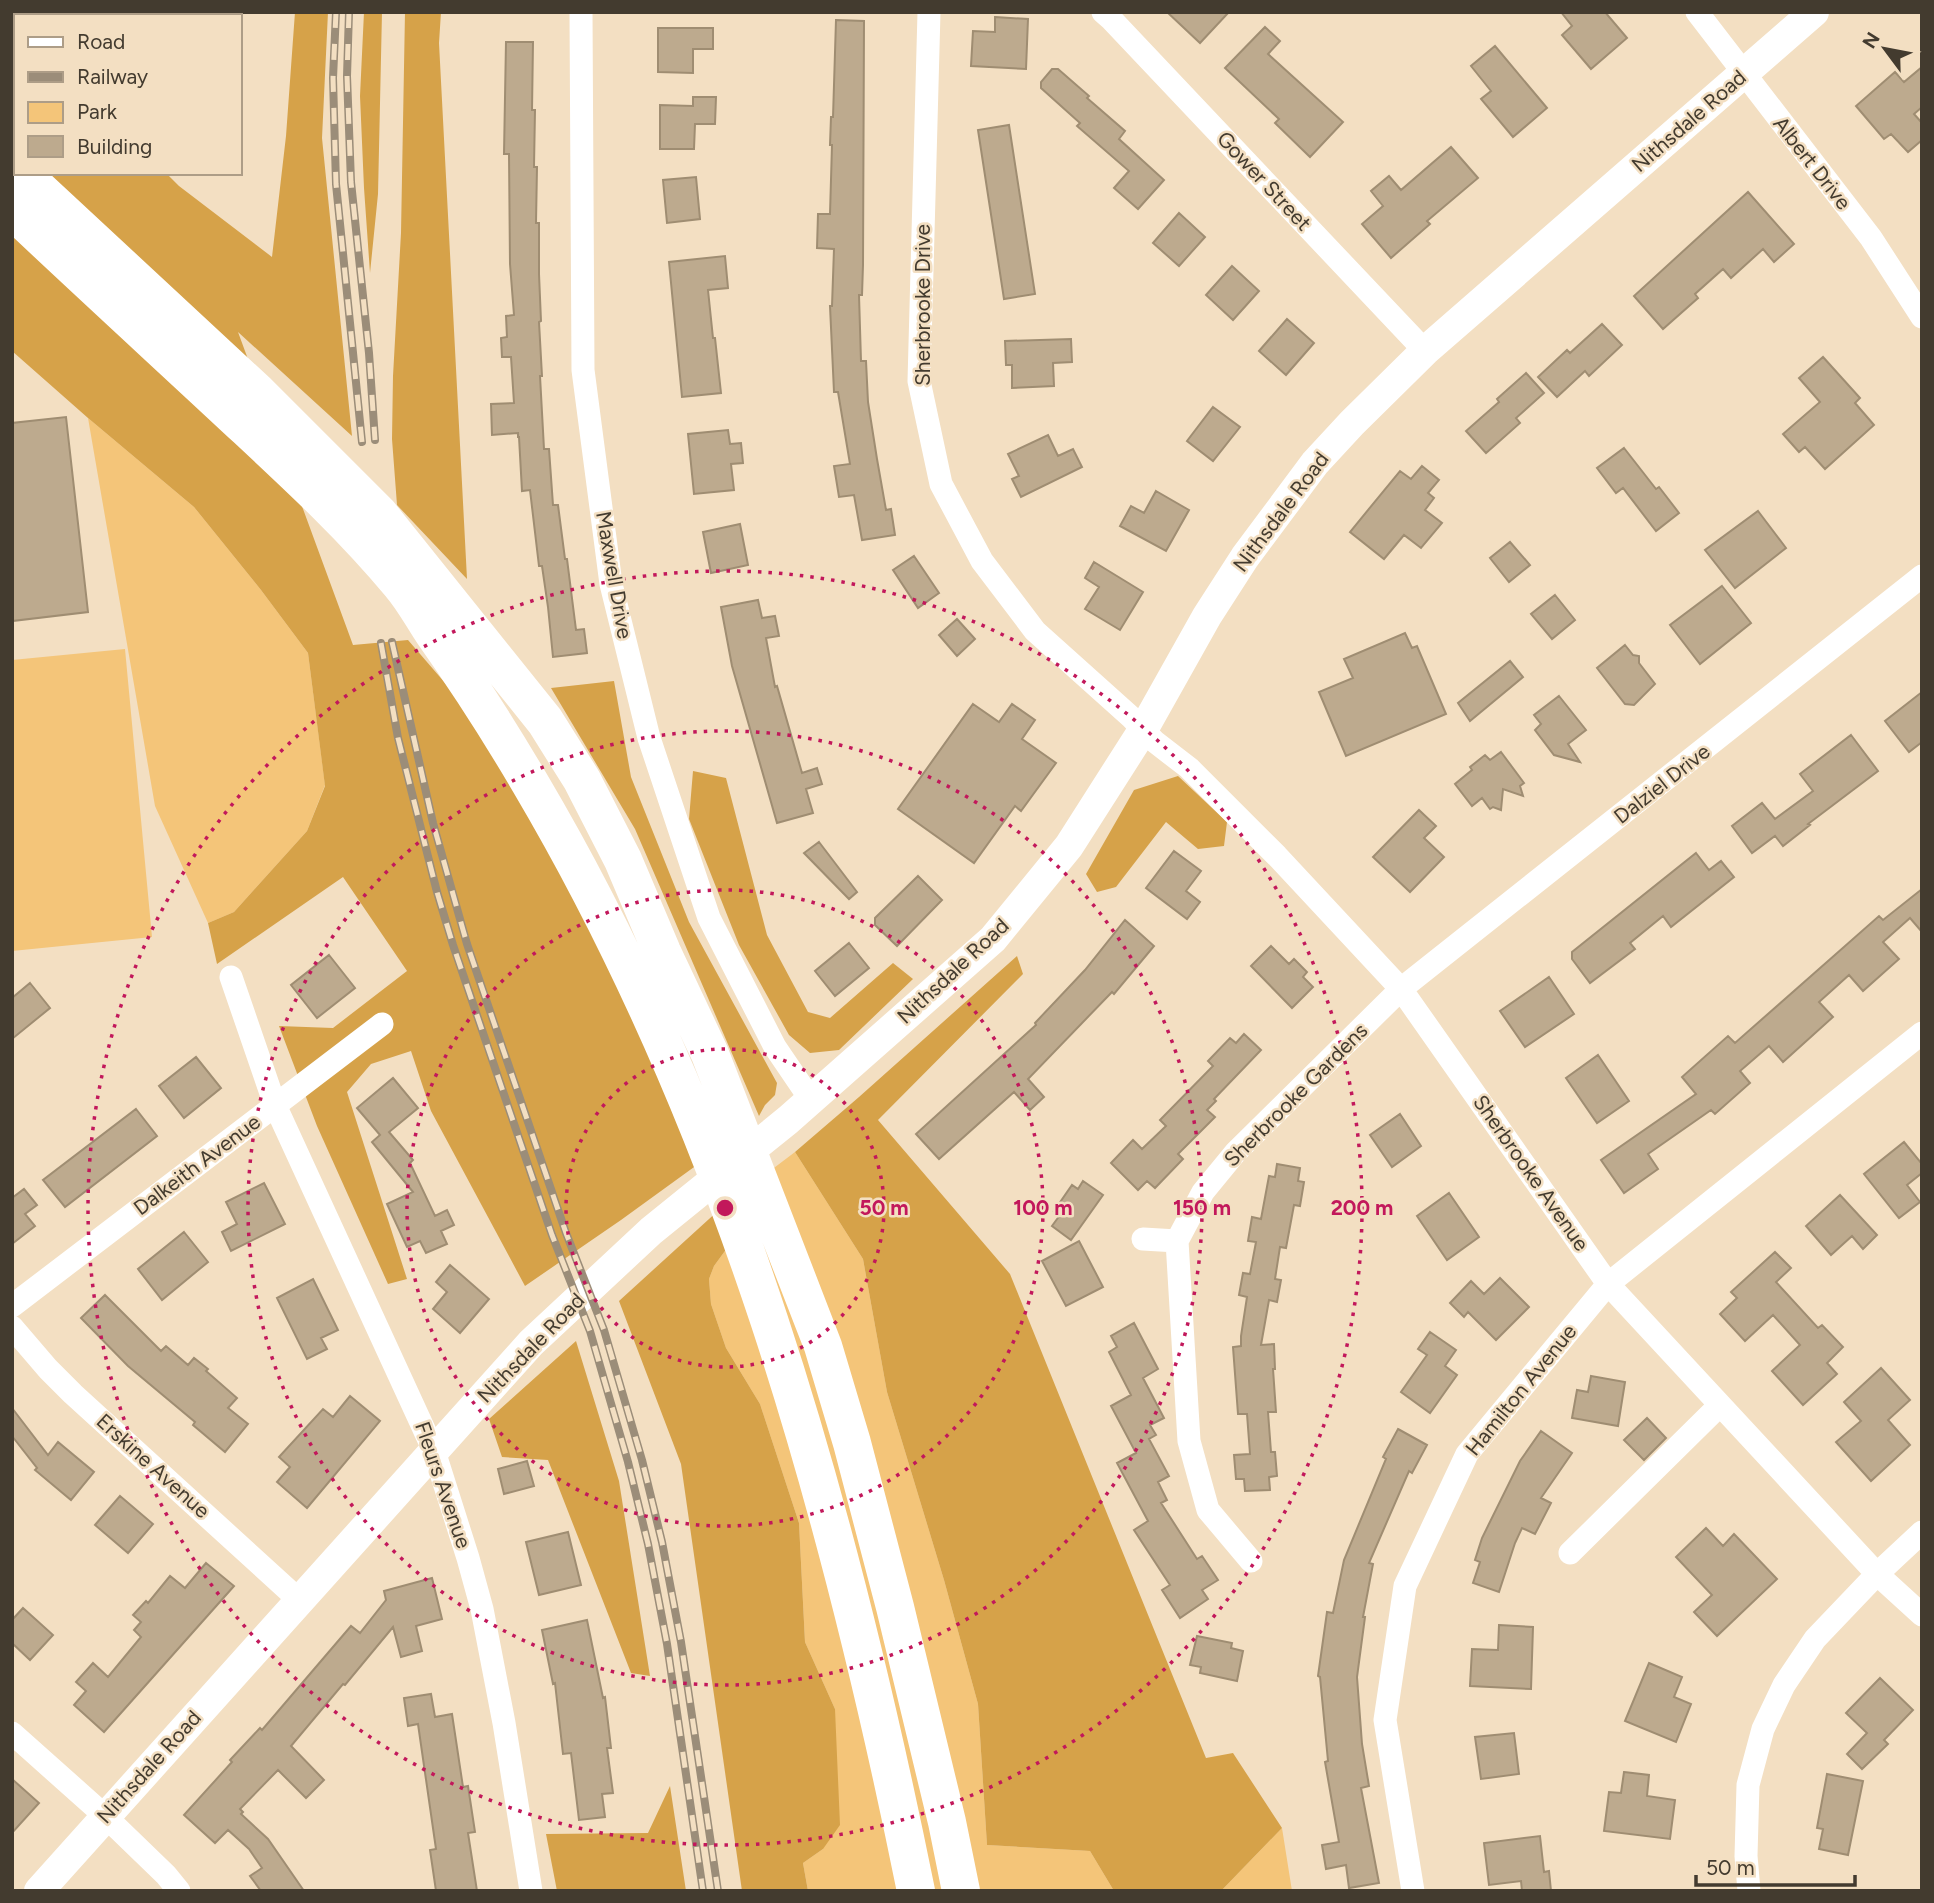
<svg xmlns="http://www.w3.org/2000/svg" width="1934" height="1903" font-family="Figtree,sans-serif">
<rect width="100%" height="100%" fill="#f3dfc2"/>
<path fill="#f4c579" d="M88,418L194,507L261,590L308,653L325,785L307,831L234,912L208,923L155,806Z
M125,649L152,937L12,951V660Z
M795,1152L863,1259L887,1392L944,1580L978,1704L987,1845L1090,1851L1114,1891H808L803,1863L823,1849L835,1709L805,1642L799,1523L760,1404L726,1348L711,1304L709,1279L714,1266L730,1244L720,1209Z
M1282,1828L1292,1891H1221Z"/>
<path fill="#d6a249" d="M295,12H328L322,138L352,436L238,332L353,645L408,640L477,720L531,800L701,1162L621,1220L525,1286L431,1111L411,1051L371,1064L347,1092L407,1279L388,1284L317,1126L279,1026L333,1028L407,971L343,877L217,964L208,923L234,912L307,831L325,786L308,653L261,590L194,507L88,418L12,351V52L16,54V173H166L179,186L272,257L286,136Z
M364,12H382L378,194L370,273L364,188L360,96Z
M405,12H441L439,43L467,579L397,505L392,439L393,376L401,233Z
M614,681L631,777L689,922L777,1083L775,1095L765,1105L759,1116L635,829L551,688Z
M693,771L726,778L767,935L808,1012L830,1018L893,963L913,979L839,1050L810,1053L789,1035L739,945L689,819Z
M1178,776L1227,822L1224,846L1198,849L1166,822L1116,887L1097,892L1086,874L1134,790Z
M1017,956L1023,974L878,1120L1010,1274L1206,1758L1233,1753L1282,1828L1221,1891H1114L1090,1851L987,1845L978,1704L944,1580L887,1392L863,1259L795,1152L859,1097Z
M720,1209L730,1244L714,1266L709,1279L711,1304L726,1348L760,1404L799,1523L805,1642L835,1709L840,1825L823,1849L803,1863L808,1891H742L681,1464L619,1301Z
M576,1341L619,1481L650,1676L631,1673L548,1460L502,1457L489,1419Z
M670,1786L686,1891H557L546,1834L648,1833Z"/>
<path fill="#bdaa8e" stroke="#9f8d72" stroke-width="2" d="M1167,12H1229L1200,43Z
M1561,12H1605L1627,38L1591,69L1562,35L1572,26Z
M995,17L1028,19L1026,69L971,66L973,31L995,32Z
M836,20L864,21L863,265L862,295H859L861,361H866L868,402L877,459L886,510L891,509L895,535L862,540L854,495L839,497L834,466L850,464L838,392H834L830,306H832L834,249L817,248L818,214H830L832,145H830L831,117H833Z
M1265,27L1280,41L1268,54L1343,122L1310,157L1275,123L1279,119L1225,68Z
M658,28H713V49H693V73L658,72Z
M506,42H533L532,110H535L534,167H537L536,223H539V274L541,321L539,322L542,376H540L544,449H549L553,505H558L565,559H567L576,630L584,629L587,653L553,657L548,607L542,566H539L530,490L522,491L519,437H518V433L492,435L491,404L514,403L511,357H502L501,338L507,337L506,316L514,315L510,264L509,154H504Z
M1495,46L1547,108L1513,137L1481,99L1491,91L1471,66Z
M1922,67V107L1914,114L1922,123V140L1908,152L1891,134L1884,139L1856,106L1895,72L1904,82Z
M1052,69H1058L1089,96L1087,98L1125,131L1119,139L1164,180L1138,209L1114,188L1129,171L1077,126L1080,123L1041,88V82Z
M693,97H716L715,124H695L694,149H660V105L693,106Z
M1009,125L1035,294L1004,299L978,130Z
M1451,147L1478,178L1427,221L1430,224L1391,258L1362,224L1383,206L1371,191L1389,176L1401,190Z
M696,177L700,219L667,223L663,180Z
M1748,192L1794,244L1774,262L1763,249L1731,278L1723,269L1695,294L1698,298L1663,329L1634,296Z
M1179,213L1205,237L1179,266L1153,243Z
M725,256L728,288L708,290L713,338H715L721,393L682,397L669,262Z
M1232,266L1259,291L1233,320L1206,295Z
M1287,319L1314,343L1286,375L1259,351Z
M1602,324L1622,345L1589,376L1585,371L1557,397L1538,377L1567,350L1570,353Z
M1071,339L1072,362L1053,363L1054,386L1012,388V365H1006L1005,341Z
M1823,357L1860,398L1855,403L1874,425L1825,469L1805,447L1799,452L1783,434L1820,402L1799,378Z
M1526,373L1544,393L1516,418L1520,423L1486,453L1466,431L1499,402L1497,399Z
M1213,407L1240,427L1213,461L1187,441Z
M66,417L88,612L12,621V423Z
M728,430L730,444L741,443L743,463L731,464L734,490L694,494L688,434Z
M1048,435L1058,456L1073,449L1082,467L1021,497L1012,479L1019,476L1008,454Z
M1624,448L1656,489L1659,487L1679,513L1656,531L1623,488L1616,493L1597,468Z
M1422,466L1439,480L1428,493L1434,498L1425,510L1442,523L1421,548L1404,535L1384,559L1350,532L1400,471L1411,479Z
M1156,491L1189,510L1166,551L1120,526L1131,506L1144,513Z
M1758,511L1786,548L1735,588L1705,550Z
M740,524L748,565L711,573L703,532Z
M1510,542L1530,565L1509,582L1490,558Z
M914,556L939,593L918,608L893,570Z
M1094,562L1143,592L1120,630L1085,609L1099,587L1085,578Z
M1722,586L1751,623L1700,664L1670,625Z
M1555,595L1575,620L1552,639L1531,614Z
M758,600L762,618L775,616L779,636L766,638L775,687L777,686L802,773L817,768L822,784L806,789L813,813L777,823L732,666L721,607Z
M957,619L975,639L957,656L939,635Z
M1405,633L1412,648L1417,646L1446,714L1346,756L1319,692L1353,678L1344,659Z
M1625,645L1633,655L1639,656V663L1655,684L1634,705L1625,704L1597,668Z
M1510,661L1523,677L1470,721L1458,703Z
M1922,692V742L1909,752L1885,721Z
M1559,696L1586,730L1568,744L1580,762L1554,755L1535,730L1541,724L1534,715Z
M973,704L999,722L1012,704L1035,720L1022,739L1056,763L1021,811L1015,806L974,863L898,809Z
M1851,735L1878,771L1808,824L1810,825L1783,846L1775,836L1752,853L1732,826L1762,803L1775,819L1813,791L1800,774Z
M1501,752L1524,783L1520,786L1523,796L1503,789L1501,810L1493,807L1490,809L1482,798L1472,806L1455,784L1472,770L1470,767L1485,755L1490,760Z
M1419,810L1436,826L1424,838L1444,857L1410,892L1373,857Z
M819,842L857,892L849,899L804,853Z
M1174,851L1201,871L1186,891L1200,902L1187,919L1146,888Z
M1696,853L1709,870L1721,861L1734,877L1671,927L1663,916L1630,943L1635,949L1590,983L1572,959V952Z
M918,876L942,900L897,946L875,925V918Z
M1922,889V932L1910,918L1883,942L1899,959L1863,991L1849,975L1819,1002L1833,1017L1783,1062L1769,1046L1740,1071L1750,1083L1715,1114L1711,1110L1648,1154L1658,1169L1624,1193L1601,1160L1696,1094L1682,1077L1728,1036L1735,1043L1879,916L1883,920Z
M1125,920L1154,946L1114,994L1112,992L1028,1079L1044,1097L1030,1110L1014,1092L939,1159L916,1134L1036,1025L1035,1023L1085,970Z
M849,943L869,968L835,996L815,971Z
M1271,946L1289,964L1294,959L1307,972L1303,977L1313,987L1292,1008L1251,966Z
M329,955L355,988L317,1018L291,985Z
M1549,977L1574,1014L1525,1047L1500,1011Z
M30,983L50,1008L12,1039V998Z
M1244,1034L1261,1050L1214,1099L1216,1101L1207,1110L1215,1117L1178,1154L1183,1159L1155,1188L1147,1181L1138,1190L1111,1163L1133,1140L1142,1149L1166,1126L1160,1120L1213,1066L1208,1061L1230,1038L1236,1043Z
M1598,1055L1629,1101L1597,1123L1566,1078Z
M196,1057L221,1088L184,1118L159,1086Z
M393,1078L418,1108L389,1132L413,1160L410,1163L435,1216L447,1210L454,1225L441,1231L447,1244L426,1253L420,1241L407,1247L387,1204L413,1192L372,1142L380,1135L357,1108Z
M136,1109L157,1136L65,1207L43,1180Z
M1400,1114L1421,1146L1392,1167L1370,1135Z
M1904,1142L1922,1164V1173L1907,1185L1920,1202L1899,1218L1864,1174Z
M1277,1164L1300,1168L1298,1181L1304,1182L1300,1206L1294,1205L1286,1248L1280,1247L1275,1279L1281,1280L1277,1302L1269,1300L1261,1345L1274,1344L1275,1369H1273L1276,1412H1268L1271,1452H1275L1277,1476L1269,1477L1270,1490L1245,1491L1244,1479H1236L1234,1455L1250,1454L1247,1414H1238L1233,1347L1241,1346V1336L1247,1297L1239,1295L1243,1273L1250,1274L1256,1242L1248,1241L1252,1217L1261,1219L1269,1176L1275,1177Z
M1083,1181L1103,1195L1071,1240L1052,1226L1060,1215L1054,1211L1072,1185L1078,1189Z
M264,1183L285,1224L231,1251L222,1232L237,1224L226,1202Z
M24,1189L37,1205L25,1214L35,1226L12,1244V1198Z
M1449,1193L1479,1237L1447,1260L1417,1216Z
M1840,1195L1877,1235L1863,1249L1852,1236L1831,1255L1806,1226Z
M184,1232L208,1262L162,1300L138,1269Z
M1079,1241L1103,1287L1066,1306L1042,1261Z
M1775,1252L1791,1268L1776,1282L1818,1328L1822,1325L1843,1347L1827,1363L1837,1374L1803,1405L1772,1371L1800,1345L1773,1315L1745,1341L1720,1314L1737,1298L1731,1292Z
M450,1265L489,1299L460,1333L433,1309L447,1292L436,1282Z
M1500,1278L1529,1307L1496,1340L1468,1312L1464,1317L1450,1303L1471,1281L1484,1294Z
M313,1279L338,1330L321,1338L327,1349L307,1359L277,1298Z
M105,1295L161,1351L166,1346L188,1365L194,1358L208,1369L206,1371L237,1398L228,1408L248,1424L225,1452L193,1425L195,1422L128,1366L81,1318Z
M1134,1323L1158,1369L1143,1378L1164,1418L1150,1425L1156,1435L1149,1439L1169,1476L1158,1482L1167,1500L1161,1503L1197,1559L1202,1556L1218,1580L1202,1590L1208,1599L1180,1618L1162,1590L1170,1585L1134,1530L1148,1521L1117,1463L1136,1453L1111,1406L1131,1395L1109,1352L1117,1347L1111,1336Z
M1430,1332L1456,1350L1445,1366L1457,1375L1430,1413L1401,1392L1427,1355L1418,1349Z
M1881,1368L1910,1400L1888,1420L1910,1445L1871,1481L1836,1442L1861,1421L1844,1402Z
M1591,1376L1625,1382L1618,1426L1572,1418L1577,1390L1588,1392Z
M350,1396L380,1421L307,1508L277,1482L290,1467L279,1457L323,1409L333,1417Z
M12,1408L48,1455L58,1442L94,1472L71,1500L35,1470L37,1468L12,1436Z
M1647,1418L1666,1438L1644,1460L1624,1440Z
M1398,1429L1427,1445L1412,1473L1409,1471L1369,1563L1373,1564L1363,1617H1365L1357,1677L1362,1744L1369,1786L1361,1788L1379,1883L1349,1888L1346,1865L1326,1869L1322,1845L1339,1842L1325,1762L1328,1761L1320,1677L1318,1676L1327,1612L1333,1613L1344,1560L1386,1459L1383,1457Z
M1541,1431L1572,1453L1541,1498L1551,1503L1535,1534L1522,1528L1515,1543L1499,1592L1473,1583L1480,1562L1475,1560L1482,1538L1520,1461Z
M527,1461L534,1486L504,1494L498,1469Z
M120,1496L153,1524L128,1553L95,1525Z
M1706,1528L1723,1546L1734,1534L1777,1579L1717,1636L1694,1612L1712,1595L1676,1557Z
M568,1532L581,1585L539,1595L526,1542Z
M206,1563L234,1586L104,1732L74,1705L86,1691L76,1682L93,1663L108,1677L141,1637L134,1630L141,1622L133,1615L146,1601L148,1603L170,1576L185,1588Z
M432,1578L442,1619L416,1626L422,1651L401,1657L393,1627L345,1685L343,1684L291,1746L324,1780L306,1798L278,1770L240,1809L243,1812L241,1814L268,1839L304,1891H261L250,1876L262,1868L249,1849L228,1830L215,1843L184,1815L232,1762L230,1760L260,1728L262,1730L351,1626L360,1633L386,1600L384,1591Z
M23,1608L53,1635L30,1660L12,1643V1620Z
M587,1620L603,1698L605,1697L611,1748H607L613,1793L602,1794L605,1817L579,1820L571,1753L563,1754L555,1683L553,1684L542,1630Z
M1499,1625L1533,1627L1531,1689L1470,1686L1472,1649L1498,1650Z
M1197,1636L1232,1643L1231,1648L1243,1651L1237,1681L1200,1673L1201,1667L1190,1665Z
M1649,1663L1682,1677L1674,1697L1691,1704L1676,1742L1625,1721Z
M1880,1678L1913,1710L1884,1740L1888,1744L1862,1769L1847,1754L1867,1733L1846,1713Z
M431,1694L435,1717L452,1714L463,1787L468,1786L475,1832L468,1833L477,1891H436L430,1850L436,1849L418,1724L408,1726L404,1698Z
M1514,1733L1519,1774L1481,1779L1475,1737Z
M1624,1772L1649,1775L1647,1796L1675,1800L1670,1839L1604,1831L1609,1792L1621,1793Z
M1827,1774L1863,1781L1848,1855L1819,1849L1823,1829L1817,1828Z
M12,1779L39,1803L12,1833Z
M1540,1836L1544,1872L1549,1871L1551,1891H1522L1521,1881L1489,1885L1484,1843Z"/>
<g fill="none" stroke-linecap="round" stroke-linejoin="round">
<path stroke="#fff" stroke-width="23" d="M581,12L583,370L611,584L649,738L709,918L775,1047L811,1100
M929,12L919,381L941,484L982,561L1035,631L1132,718L1154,741L1189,768L1277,856L1401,989L1608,1284L1877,1574L1922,1615
M1103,12L1111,19L1425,351
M1697,12L1871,238L1922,317
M124,16V12
M231,977L275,1105L434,1451L468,1558L482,1609L504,1723L531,1891
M1143,1239L1177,1241
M12,1306L382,1024
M12,1327L48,1369L73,1394L299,1600
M1570,1553L1720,1405
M1251,1561L1208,1510L1189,1441L1177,1241L1203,1192L1235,1153L1401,989L1922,576
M12,1733L105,1816L166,1875L179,1891
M1413,1891L1385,1720L1405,1586L1467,1454L1608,1284L1922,1033
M1749,1891L1746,1856L1748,1785L1763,1729L1784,1685L1815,1639L1877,1574L1922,1532"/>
<path stroke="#fff" stroke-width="30" d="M39,1891L531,1343L651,1231L788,1120L993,939L1069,846L1143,730L1207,616L1245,557L1315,463L1352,423L1425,351L1814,12"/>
<path stroke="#fff" stroke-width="38" d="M21,173L257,392L379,514L545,721L582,780L623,860L662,952L710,1054L823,1346L852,1443L895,1607L947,1822L961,1891
M12,210C84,278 156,344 228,411C288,467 349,522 401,585C414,600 423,618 434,634C468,682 500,732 530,783C731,1123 838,1506 916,1891"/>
<defs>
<path id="rail" d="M336,12L333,78L336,184L362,442
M349,12L347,76L351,182L369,353L375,440
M392,642L433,823L467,944L566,1233L604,1330L642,1460L662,1542L681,1642L718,1891
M381,643L398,738L437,892L453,945L552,1235L590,1331L628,1462L648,1544L667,1644L703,1891"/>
</defs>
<use href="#rail" stroke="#9b8d79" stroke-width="8"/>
<use href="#rail" stroke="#f3dfc2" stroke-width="5" stroke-dasharray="16" stroke-linecap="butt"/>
</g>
<g fill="none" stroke="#c2185b" stroke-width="3.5" stroke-dasharray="3.5 7">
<circle cx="725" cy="1208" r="159"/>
<circle cx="725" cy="1208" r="318"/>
<circle cx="725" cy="1208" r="477"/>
<circle cx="725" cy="1208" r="637"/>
</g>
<g text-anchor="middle" stroke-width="5" stroke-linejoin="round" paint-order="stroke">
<g font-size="21" fill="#433b2f" stroke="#f3dfc2">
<text transform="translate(1689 121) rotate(-41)" y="7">Nithsdale Road</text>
<text transform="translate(1812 163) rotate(52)" y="7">Albert Drive</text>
<text transform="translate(1264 181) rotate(47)" y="7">Gower Street</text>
<text transform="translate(923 305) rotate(-90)" y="7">Sherbrooke Drive</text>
<text transform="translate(1281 512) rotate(-53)" y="7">Nithsdale Road</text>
<text transform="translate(614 575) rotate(80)" y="7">Maxwell Drive</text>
<text transform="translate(1662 784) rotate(-38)" y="7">Dalziel Drive</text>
<text transform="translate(953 971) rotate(-43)" y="7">Nithsdale Road</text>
<text transform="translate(1296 1095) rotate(-45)" y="7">Sherbrooke Gardens</text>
<text transform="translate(197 1165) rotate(-37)" y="7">Dalkeith Avenue</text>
<text transform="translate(1531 1173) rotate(55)" y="7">Sherbrooke Avenue</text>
<text transform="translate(531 1348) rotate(-46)" y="7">Nithsdale Road</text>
<text transform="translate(1521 1390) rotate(-51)" y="7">Hamilton Avenue</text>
<text transform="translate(153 1466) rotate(42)" y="7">Erskine Avenue</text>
<text transform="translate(443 1485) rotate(71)" y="7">Fleurs Avenue</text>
<text transform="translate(149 1767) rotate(-48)" y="7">Nithsdale Road</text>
</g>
</g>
<circle cx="725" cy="1208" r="10" fill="#c2185b" stroke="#f3dfc2" stroke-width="3.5"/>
<g font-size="21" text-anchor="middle" font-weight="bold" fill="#c2185b" stroke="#f3dfc2" stroke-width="5" stroke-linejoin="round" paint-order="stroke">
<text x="884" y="1215">50 m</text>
<text x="1043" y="1215">100 m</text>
<text x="1202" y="1215">150 m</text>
<text x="1362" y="1215">200 m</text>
</g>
<rect width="1934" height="1903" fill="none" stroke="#433b2f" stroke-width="28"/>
<rect x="14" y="14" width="228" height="161" fill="#f3dfc2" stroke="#ad9d87" stroke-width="2"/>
<rect x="28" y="37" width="35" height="10" fill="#ffffff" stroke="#ad9d87" stroke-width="2"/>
<text x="77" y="49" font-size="21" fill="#433b2f">Road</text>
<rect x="28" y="72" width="35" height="10" fill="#9b8d79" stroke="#ad9d87" stroke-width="2"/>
<text x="77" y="84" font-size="21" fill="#433b2f">Railway</text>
<rect x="28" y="102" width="35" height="21" fill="#f4c579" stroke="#ad9d87" stroke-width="2"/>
<text x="77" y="119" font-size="21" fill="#433b2f">Park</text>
<rect x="28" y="136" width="35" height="21" fill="#bdaa8e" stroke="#ad9d87" stroke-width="2"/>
<text x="77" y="154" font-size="21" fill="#433b2f">Building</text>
<g transform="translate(1885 49) rotate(302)" stroke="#f3dfc2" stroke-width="5" paint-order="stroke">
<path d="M0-5L12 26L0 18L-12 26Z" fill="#433b2f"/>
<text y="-10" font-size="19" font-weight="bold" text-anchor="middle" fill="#433b2f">N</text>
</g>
<path d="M1696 1875v10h159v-10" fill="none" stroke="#433b2f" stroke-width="3.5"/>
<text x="1706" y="1875" font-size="21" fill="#433b2f" stroke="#f3dfc2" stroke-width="5" paint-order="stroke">50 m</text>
</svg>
